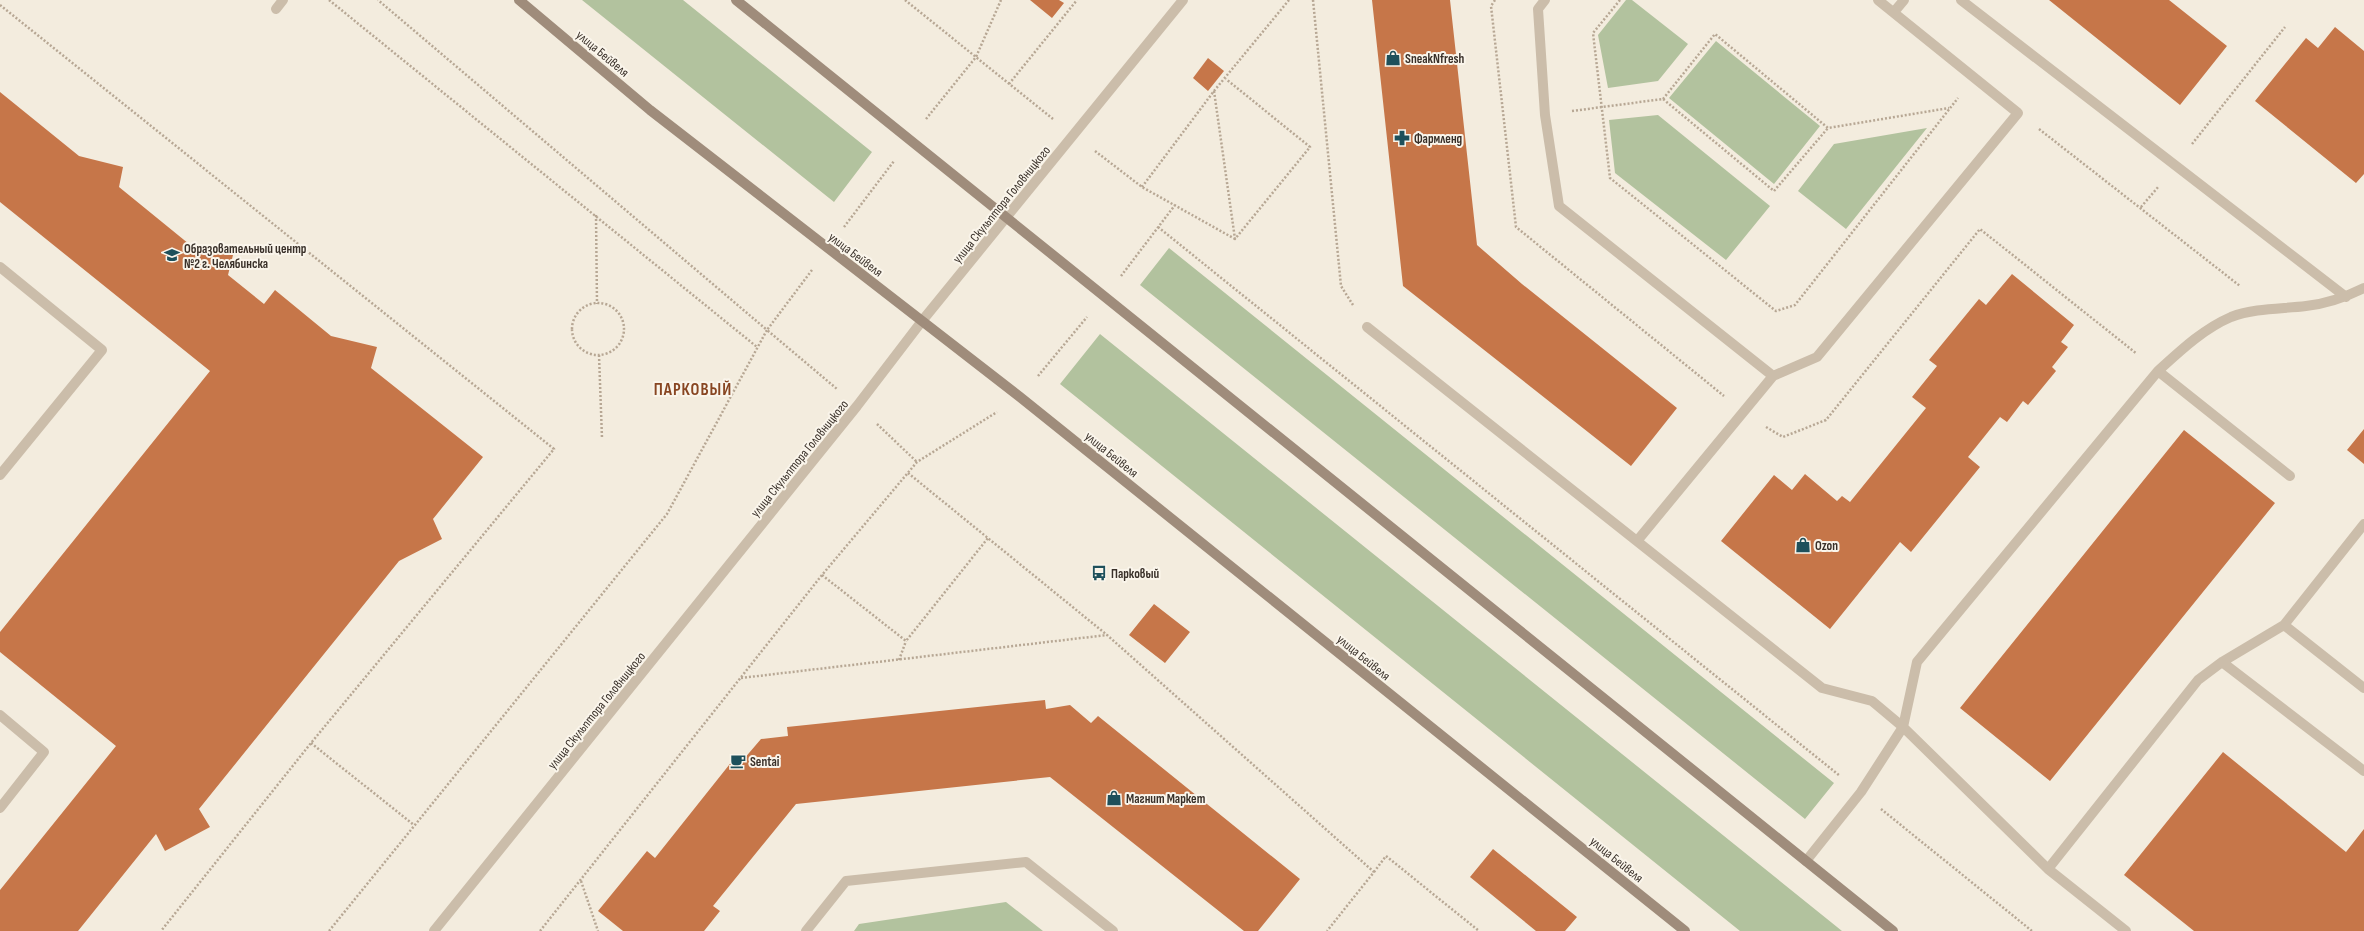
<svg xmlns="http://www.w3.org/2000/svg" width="2364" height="931" font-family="'Sofia Sans Condensed',sans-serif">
<rect width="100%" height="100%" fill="#f3ecde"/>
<path fill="#b2c29e" d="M582,0H683L872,152L834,202Z
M1626,0H1632L1688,44L1658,81L1608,88L1598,35Z
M1716,41L1820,126L1774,184L1669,98Z
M1658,115L1770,206L1726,260L1615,173L1609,120Z
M1927,128L1846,229L1798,191L1834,144Z
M1169,248L1834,783L1805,819L1140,285Z
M1100,334L1842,931H1740L1060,384Z
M1006,902L1043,931H854L859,924Z"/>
<path fill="#c67649" d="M1030,0H1059L1064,3L1052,18Z
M1372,0H1450L1477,245L1522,284L1677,408L1631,466L1403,286Z
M2049,0H2169L2227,46L2180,105Z
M2335,27L2364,51V174L2356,183L2255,101L2306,38L2318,48Z
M1208,58L1224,71L1208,91L1193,78Z
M0,92L79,156L123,167L119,187L189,244L233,255L228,275L264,304L275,290L331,336L377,347L371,368L483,457L433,519L442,539L399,561L199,809L210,827L165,851L156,834L78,931H0V890L116,746L0,652V632L210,371L0,202Z
M2012,274L2074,325L2061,342L2068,347L2052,367L2056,371L2028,405L2023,401L2007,422L2000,417L1968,457L1980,467L1911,552L1900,542L1830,629L1721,541L1774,475L1792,490L1805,474L1837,501L1842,496L1850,502L1926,408L1912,397L1937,366L1929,360L1979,299L1986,305Z
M2364,429V464L2347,450Z
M2184,430L2275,503L2050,781L1960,708Z
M1154,604L1190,632L1165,663L1129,635Z
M1045,700L1046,709L1070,705L1091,723L1098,716L1300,879L1258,931H1244L1050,777L796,804L713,906L720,911L704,931H623L598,911L647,851L655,858L737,755L743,760L761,739L788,736L787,727Z
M2223,752L2346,852L2364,829V931H2194L2124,875Z
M1493,849L1577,917L1565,931H1536L1470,877Z"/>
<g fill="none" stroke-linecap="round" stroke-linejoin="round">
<path stroke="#b7a794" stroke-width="2.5" stroke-dasharray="2 2" stroke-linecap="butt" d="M329,0L757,347
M905,0L1053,119
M1313,0L1341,286L1353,305
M1495,0L1491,6L1516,227L1724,396
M1620,0L1593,33L1610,178L1776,311L1795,305L1958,98
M0,5L554,449L311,743L161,931
M1009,84L1077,0
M1214,91L1235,239L1310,147L1226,79
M1663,99L1715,34L1828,128L1949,108
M1572,111L1663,99L1774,191L1828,128
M926,119L976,57L1001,0
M2039,129L2240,286
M2192,144L2285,27
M1095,151L1142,187L1235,239
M1142,187L1214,91L1289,0
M2141,207L2159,186
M596,215L597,304
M844,227L894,161
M1158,227L1840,776
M812,270L767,330L837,389
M1121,276L1175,205
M572 329a26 26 0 1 1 52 0a26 26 0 1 1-52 0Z
M599,355L602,438
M1038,376L1087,317
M877,424L917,462
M1766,427L1783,437L1826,420L1980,229L2137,354
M908,473L1107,635L1374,872L1327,931
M822,575L906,641L988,538
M899,660L906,641
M741,678L1107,635
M311,743L414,825
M1881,809L2032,931
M1374,872L1386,856L1479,931
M581,881L598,931
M329,931L667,514L767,330L378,0
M540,931L822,575L917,462L997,412"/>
<path stroke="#cbbdaa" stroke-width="10" d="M1545,0L1538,9L1545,115L1559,206L1773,376
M1961,0L2346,297
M276,9L283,0
M1894,12L1904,0
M0,267L102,350L0,475
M1367,327L1822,688L1872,701L1903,727L2048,869L2126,931
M2158,371L2290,476
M1637,541L1773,376L1817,357L2018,113L1878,0
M2284,625L2364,688
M2222,662L2364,771
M0,715L44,752L0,808
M1806,861L1861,792L1903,727L1917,662L2158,371C2180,351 2203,329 2231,317C2255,308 2281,309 2306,306C2326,304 2346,297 2364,288
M2048,869L2198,680L2222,662L2284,625L2364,524
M806,931L846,881L1026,862L1113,931"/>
<path stroke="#cbbdaa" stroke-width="10" d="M434,931L857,406L922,321L1183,0"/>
<path stroke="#9f8c7b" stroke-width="10" d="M519,0L650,110L1020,397L1685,931
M736,0L1893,931"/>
</g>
<defs>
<symbol id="shop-bare" viewBox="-9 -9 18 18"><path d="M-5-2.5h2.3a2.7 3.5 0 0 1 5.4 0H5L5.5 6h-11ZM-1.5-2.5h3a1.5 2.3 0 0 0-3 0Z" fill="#1e505b" stroke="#faf5eb" stroke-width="2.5" paint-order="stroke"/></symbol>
<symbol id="pharmacy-bare" viewBox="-9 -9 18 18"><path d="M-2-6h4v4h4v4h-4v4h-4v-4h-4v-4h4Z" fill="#1e505b" stroke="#faf5eb" stroke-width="2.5" paint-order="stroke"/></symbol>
<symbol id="school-bare" viewBox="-9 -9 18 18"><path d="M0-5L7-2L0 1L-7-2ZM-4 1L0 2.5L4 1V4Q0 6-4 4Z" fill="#1e505b" stroke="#faf5eb" stroke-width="2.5" paint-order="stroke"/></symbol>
<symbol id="bus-bare" viewBox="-9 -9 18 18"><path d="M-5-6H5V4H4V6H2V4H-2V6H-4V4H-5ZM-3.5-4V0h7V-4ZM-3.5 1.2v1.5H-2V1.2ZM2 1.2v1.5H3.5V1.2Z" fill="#1e505b" stroke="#faf5eb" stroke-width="2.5" paint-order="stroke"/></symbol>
<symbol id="cafe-bare" viewBox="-9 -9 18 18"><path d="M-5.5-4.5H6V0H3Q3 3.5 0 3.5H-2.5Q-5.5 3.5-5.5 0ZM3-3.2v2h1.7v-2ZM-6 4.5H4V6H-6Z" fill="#1e505b" stroke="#faf5eb" stroke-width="2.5" paint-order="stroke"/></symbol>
</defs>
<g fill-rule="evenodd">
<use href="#shop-bare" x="1382" y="47" width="22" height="22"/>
<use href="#pharmacy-bare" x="1391" y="127" width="22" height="22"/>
<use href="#school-bare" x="161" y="244" width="22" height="22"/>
<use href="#shop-bare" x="1792" y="534" width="22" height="22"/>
<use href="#bus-bare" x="1088" y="562" width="22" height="22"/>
<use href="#cafe-bare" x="727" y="750" width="22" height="22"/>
<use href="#shop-bare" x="1103" y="787" width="22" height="22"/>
</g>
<g text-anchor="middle" stroke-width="4" stroke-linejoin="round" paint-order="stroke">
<g font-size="13" fill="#393029" stroke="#faf5eb">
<text transform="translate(603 53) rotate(40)" y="5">улица Бейвеля</text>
<text transform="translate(1001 204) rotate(-51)" y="5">улица Скульптора Головницкого</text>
<text transform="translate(856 254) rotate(37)" y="5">улица Бейвеля</text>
<text transform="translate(1112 454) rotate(39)" y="5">улица Бейвеля</text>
<text transform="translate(799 458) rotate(-51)" y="5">улица Скульптора Головницкого</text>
<text transform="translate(1364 657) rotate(39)" y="5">улица Бейвеля</text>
<text transform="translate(596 710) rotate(-51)" y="5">улица Скульптора Головницкого</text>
<text transform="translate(1617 859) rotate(39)" y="5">улица Бейвеля</text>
</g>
<g font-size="13" font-weight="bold" fill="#393029" stroke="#faf5eb" text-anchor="start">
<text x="1405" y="63">SneakNfresh</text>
<text x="1414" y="143">Фармленд</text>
<text x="184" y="253">Образовательный центр<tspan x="184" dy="15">№2 г. Челябинска</tspan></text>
<text x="1815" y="550">Ozon</text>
<text x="1111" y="578">Парковый</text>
<text x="750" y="766">Sentai</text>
<text x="1126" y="803">Магнит Маркет</text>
</g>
<g font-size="17" font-weight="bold" letter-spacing="1" fill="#884622" stroke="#faf5eb">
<text x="693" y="395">ПАРКОВЫЙ</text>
</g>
</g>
</svg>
